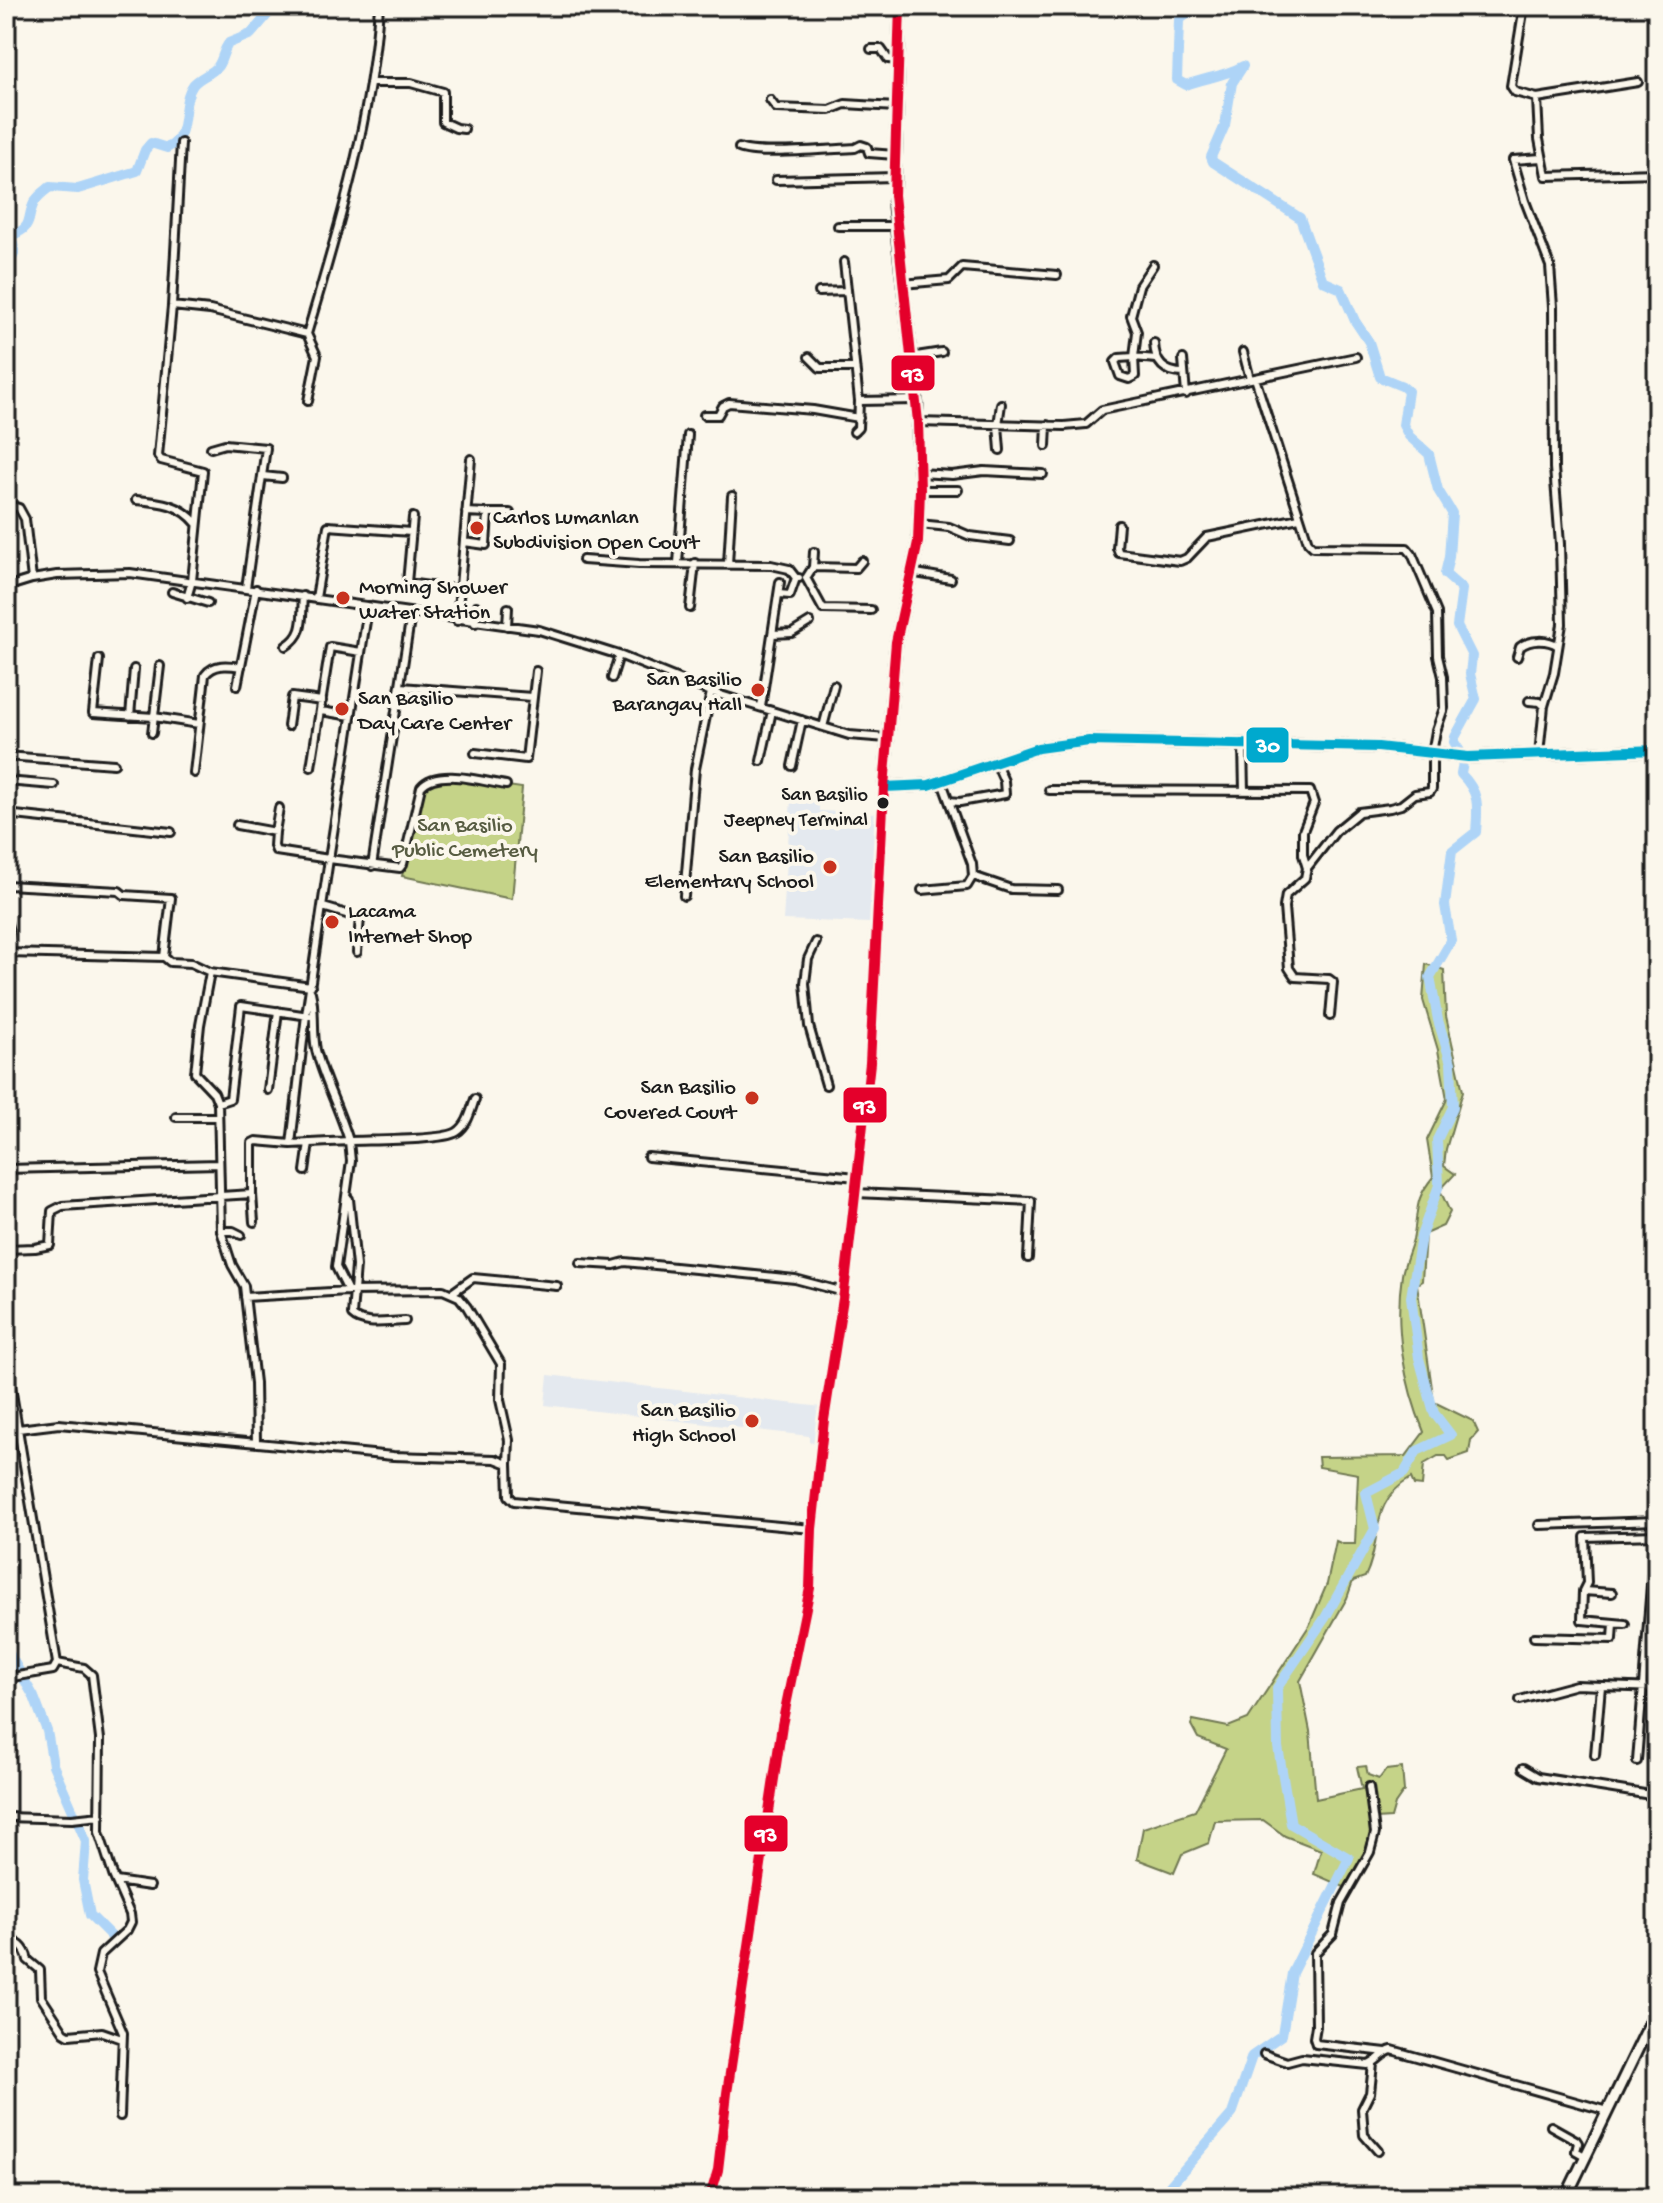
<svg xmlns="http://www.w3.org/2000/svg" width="1663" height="2203" font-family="'Gochi Hand',sans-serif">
<rect width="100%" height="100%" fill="#fbf7ec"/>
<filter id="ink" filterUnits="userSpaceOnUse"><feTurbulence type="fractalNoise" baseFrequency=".0125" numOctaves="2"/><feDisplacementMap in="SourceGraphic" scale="16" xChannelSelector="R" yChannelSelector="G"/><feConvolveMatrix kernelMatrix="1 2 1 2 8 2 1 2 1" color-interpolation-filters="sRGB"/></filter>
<g filter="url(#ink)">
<path fill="#e4e9ef" d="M791,799L819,800V811L876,813L871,923L783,920Z
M548,1375L822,1407L818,1443L809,1442V1436L545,1405Z"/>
<path fill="#c5d388" stroke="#707852" stroke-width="2" d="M449,778L522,788L512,899L402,876L423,787L426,782Z
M1426,964L1444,970L1446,1016L1463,1091L1446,1149L1444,1166L1455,1174L1440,1190L1450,1212L1443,1226L1425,1234L1422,1281L1417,1284L1434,1402L1473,1421L1478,1432L1471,1440L1469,1453L1449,1460L1446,1456H1438L1424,1464L1422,1486L1414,1485L1411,1478C1367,1504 1384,1538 1365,1577L1353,1581L1347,1598L1300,1681L1310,1731L1316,1799L1362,1789L1357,1767L1366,1766L1368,1775L1379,1779L1386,1770L1402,1768L1404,1791L1395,1804L1391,1818L1375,1819C1377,1849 1366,1866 1351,1890L1314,1874L1321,1850L1285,1836L1263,1820L1215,1821L1209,1843L1182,1854L1174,1873L1137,1859L1143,1828L1195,1811L1226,1749L1198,1738L1191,1725L1193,1720L1228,1727L1248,1719L1309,1626L1327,1584L1336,1541L1343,1544H1355L1358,1474L1319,1467L1318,1457L1406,1456L1424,1432C1404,1384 1394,1327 1402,1275C1404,1263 1410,1251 1413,1239C1419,1211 1413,1201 1433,1177L1427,1140L1447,1099L1438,1050L1423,1000Z"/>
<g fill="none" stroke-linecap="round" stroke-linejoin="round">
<path stroke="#aed4f7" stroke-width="10" d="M6,264C18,255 14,249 11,236C36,226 25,218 35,201C39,195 45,191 50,187L78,189L137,171L145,150L151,143L167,148C192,136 179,105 193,85C199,77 212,74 218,66C223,59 223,50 229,43L251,34L275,6
M6,1648L34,1697L47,1731L53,1765L86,1841L83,1880L90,1915L112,1937
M1165,2197L1167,2189L1232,2114L1252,2056L1282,2035L1292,1973L1349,1858L1291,1824L1278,1747L1277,1688L1325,1618L1375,1529L1366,1493L1404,1473L1417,1451L1451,1435L1434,1413L1419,1358L1411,1297L1421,1236L1439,1185L1437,1140L1453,1107L1451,1063L1438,1020L1430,977L1451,941L1445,905L1452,851L1476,832C1478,806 1480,793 1461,774L1464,757L1454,742L1455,737L1476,699L1470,674L1472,656L1457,626L1462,589L1445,574L1449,557L1452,513L1438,490L1429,454L1409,436L1403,425L1408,391L1402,386L1380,377L1369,342L1355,321L1341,289L1323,281L1300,218L1213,162L1211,157L1225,125L1232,83L1243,66C1225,76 1205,78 1186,85L1177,80L1179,20L1198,6"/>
<defs>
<path id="street" d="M1524,6L1511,86L1515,92L1537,98L1539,139L1546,176L1657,173
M871,49H881L888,59L898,60
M370,83H411L443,92V122L456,128L464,129
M1537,98L1638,82
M770,100L776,108L830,110L845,104L896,107
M181,143L172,306L158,456L161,460L203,471L192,581L187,598
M739,148C757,156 831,149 855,148L861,145L867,147L869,153L895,155
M776,180L895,177
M838,226H896
M844,262L859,401L858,428L854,432
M1153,265L1139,286L1131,316L1137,332L1134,357L1119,358L1115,362L1120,376L1129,379L1135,376L1134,357L1156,359
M902,284L949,280L962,267L1057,275
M819,292L845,291
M172,306L210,310L307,334
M1154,343C1155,363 1164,373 1184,373
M1243,352L1250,379
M809,357L820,368H854
M910,357L942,352
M1183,359L1186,394
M1255,378L1308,542L1313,547L1407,548L1412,554L1437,613L1438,656L1443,677L1444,708L1436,731L1432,753V789L1430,792L1415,794L1401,805L1390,808L1359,812L1336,831L1307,868
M308,401L317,356L307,334C339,227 372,117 379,6
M859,401L916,400
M704,415H718L723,406L729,403L813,410L859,418
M918,422L1064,426L1086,424L1102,410L1356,357
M1046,446L1047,425
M211,448L225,444L266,448L246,588
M1000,450L998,425L1001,404
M920,473L952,475L984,471L1043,474
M263,476L282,478
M920,490H958
M136,500C161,502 181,504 197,524
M6,504L19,508L25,519L32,579
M488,513H510
M413,517L407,583L460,590
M919,524L949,527L970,536L1010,541
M1119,525L1117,548L1119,553L1180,561L1187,558L1207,537L1299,518
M464,542L486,545L488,513L466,512
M583,560L639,564L771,565L789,569L796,578
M678,563L688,435
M728,564L732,496
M813,567L814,552
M910,572L951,579
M806,578L823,609L871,610
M806,578L813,567L856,568L862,561
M6,587L32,579L57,575L130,573L539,630L619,655L711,692L849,735L887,738
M172,592L208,603
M779,594L790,595L796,578H799
M316,598L328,526L411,532
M368,608L329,859L400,868L403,864L421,787C437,767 484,782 506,785
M690,608L695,563
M457,621L471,459
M475,623L476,606
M507,626L508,608
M773,634L792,633L810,622
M286,646C306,634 301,617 303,596
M1517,657L1520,647C1530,639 1548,639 1558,646
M99,659L93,713L154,717L199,724
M612,678L619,655
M237,686L256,589
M401,687L532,697
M1529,701L1540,702L1544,706
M761,707L780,582
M321,711L351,716
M130,716L134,669
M288,726L292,697L322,701
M823,727L834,685
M152,733L160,666
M1243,745L1244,791
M475,753L526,759L536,671
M1539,754L1544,706L1554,673L1562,624L1560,544L1554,468L1553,307L1550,266L1525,201L1513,160L1542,158
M6,756L114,764
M761,761L772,711
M792,766L802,720
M311,767L330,647L361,652
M194,773L205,675C214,663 228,665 241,667
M6,781L54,785
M942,782L972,864L973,876L1011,889L1058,890
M1049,790L1310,791L1314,803L1303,831V855L1307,868L1305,878L1286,895L1284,907L1289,968L1295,977L1329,979L1333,982L1330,1016
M949,801L960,802L1005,794L1004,781L996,763
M6,814L171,832
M275,832L279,808
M372,866L411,614
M6,885L119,891L124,895L171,898L164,957
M922,890L967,886L973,876
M684,896L695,769L711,692
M323,907L360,918L357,952
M6,920L9,931L6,966
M816,942L808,959L805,983L809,1026L826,1085
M8,953L164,957L170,962L191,963L210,972L311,986
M210,972L200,1025L195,1073L214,1093L218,1103L221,1231L232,1265L244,1286L255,1383L256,1443
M311,992C316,1011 312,1030 316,1050C324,1081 340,1110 349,1141C370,1140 443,1141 457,1132C468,1125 471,1110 475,1099
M268,1090L278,1011
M218,1103L230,1099L241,1006L309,1016
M176,1117H218
M6,1127V1140
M291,1144L349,1141L351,1161L336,1267L348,1291
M648,1157L857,1177
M6,1169L219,1164
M305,1171L309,1143
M856,1193L1031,1201L1028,1258
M252,1194L254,1222
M349,1199L356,1266L352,1315C364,1327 389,1321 405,1321
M221,1231H233L241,1235
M6,1249L35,1248L50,1245L52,1211L62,1206L252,1194V1143L256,1141L291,1144L306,1015L329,859L276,851L274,846L275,832L237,825
M580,1263L614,1265L625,1262L795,1279L844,1292
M452,1293L473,1278L557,1286
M245,1297L348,1291L443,1290L459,1297L467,1307L501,1364L500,1400L509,1440L508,1464
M6,1312L11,1387L57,1663
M1657,1401V1425
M18,1429L59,1424L393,1456L495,1459L508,1464L509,1496L514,1501L812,1529
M1539,1525L1657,1521
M1584,1591L1612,1593
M1625,1624L1582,1620L1583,1591L1587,1583L1585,1537L1657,1535
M1534,1637L1613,1639L1614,1623
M57,1663L84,1668L92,1675L100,1739L99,1832L113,1875L130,1914L131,1922L127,1930L101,1954L97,1972L123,2033L120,2116
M6,1678L53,1670L57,1663
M1520,1700L1576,1685L1657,1688
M1595,1755L1601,1686
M1637,1761L1655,1535
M1523,1768L1538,1777L1657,1796
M1369,1787L1375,1833L1370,1852L1341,1903L1333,1934L1315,1953L1316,2026L1314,2038L1316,2044L1386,2052
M6,1817L72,1819L100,1816
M1653,1872H1657
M116,1881L150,1886
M6,1938C18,1943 25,1946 28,1960L40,1970L41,1997L64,2032L69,2035L102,2032L122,2039
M1264,2054L1287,2062L1302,2058L1368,2065C1378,2062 1382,2052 1392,2050L1608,2111
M1373,2064L1370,2093L1362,2109L1364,2135L1378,2151
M1551,2126L1576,2140L1578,2143L1576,2151L1585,2156
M710,2197L718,2170L727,2093L782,1725L810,1588L812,1529L824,1420L844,1292L870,1063L884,787"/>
<path id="secondary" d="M900,6L894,207L917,405L920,490L918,542L896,642L884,787L929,785L1038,748L1089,741L1378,747L1468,757L1657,750
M1566,2197L1657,2009"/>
</defs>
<use href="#street" stroke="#1c1c1c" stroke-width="12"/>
<use href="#secondary" stroke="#1c1c1c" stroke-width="15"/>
<use href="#street" stroke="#fbf7ec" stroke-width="6"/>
<use href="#secondary" stroke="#fbf7ec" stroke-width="9"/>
<defs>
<path id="bus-1" d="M884,787L929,785L1038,748L1089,741L1378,747L1468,757L1657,750"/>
<path id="bus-2" d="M710,2197L718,2170L727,2093L782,1725L810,1588L812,1529L824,1420L844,1292L870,1063L884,787L896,642L918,542L920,490L918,422L894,195L900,6"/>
</defs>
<use href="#bus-1" stroke="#fbf7ec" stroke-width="16"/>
<use href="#bus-2" stroke="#fbf7ec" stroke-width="16"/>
<use href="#bus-1" stroke="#00a9ce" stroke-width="10"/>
<use href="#bus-2" stroke="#e4002b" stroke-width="10"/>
</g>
</g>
<g fill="#c8321e" stroke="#fbf7ec" stroke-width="3">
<circle cx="477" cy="528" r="8"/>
<circle cx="343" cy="598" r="8"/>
<circle cx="758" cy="690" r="8"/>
<circle cx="342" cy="709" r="8"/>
<circle cx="830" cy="867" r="8"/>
<circle cx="332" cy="922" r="8"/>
<circle cx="752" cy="1098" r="8"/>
<circle cx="752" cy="1421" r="8"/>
</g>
<circle fill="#1c1c1c" stroke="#fbf7ec" stroke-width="3" cx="883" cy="803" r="7"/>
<g text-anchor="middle" stroke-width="8" stroke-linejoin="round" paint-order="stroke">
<g font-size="20" fill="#1c1c1c" stroke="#fbf7ec" text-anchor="end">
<text x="868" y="800">San Basilio<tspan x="868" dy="25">Jeepney Terminal</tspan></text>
</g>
<g font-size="22" fill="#1c1c1c" stroke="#fbf7ec" text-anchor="start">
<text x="493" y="523">Carlos Lumanlan<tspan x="493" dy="25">Subdivision Open Court</tspan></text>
<text x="359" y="593">Morning Shower<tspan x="359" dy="25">Water Station</tspan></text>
<text x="742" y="685" text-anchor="end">San Basilio<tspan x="742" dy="25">Barangay Hall</tspan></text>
<text x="358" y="704">San Basilio<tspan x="358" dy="25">Day Care Center</tspan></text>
<text x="814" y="862" text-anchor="end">San Basilio<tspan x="814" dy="25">Elementary School</tspan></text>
<text x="348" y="917">Lacama<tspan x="348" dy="25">Internet Shop</tspan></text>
<text x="736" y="1093" text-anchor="end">San Basilio<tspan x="736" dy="25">Covered Court</tspan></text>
<text x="736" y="1416" text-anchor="end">San Basilio<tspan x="736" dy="25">High School</tspan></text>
</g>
<g font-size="22" fill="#575c42" stroke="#fbf7ec">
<text x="465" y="831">San Basilio<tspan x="465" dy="25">Public Cemetery</tspan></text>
</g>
</g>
<g stroke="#fbf7ec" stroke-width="3">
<rect x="890" y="354" width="46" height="38" rx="8" fill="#e4002b"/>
<rect x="1245" y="726" width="45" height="38" rx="8" fill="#00a9ce"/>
<rect x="842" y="1086" width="46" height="38" rx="8" fill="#e4002b"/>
<rect x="743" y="1814" width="46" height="39" rx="8" fill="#e4002b"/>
</g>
<g font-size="22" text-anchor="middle" font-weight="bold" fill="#fff">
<text x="913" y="381">93</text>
<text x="1268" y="752">30</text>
<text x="865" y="1113">93</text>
<text x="766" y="1841">93</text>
</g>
<rect width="1663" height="2203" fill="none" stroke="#fbf7ec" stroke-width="32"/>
<rect x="16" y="16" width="1631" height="2171" fill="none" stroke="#1c1c1c" stroke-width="3" filter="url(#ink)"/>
</svg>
